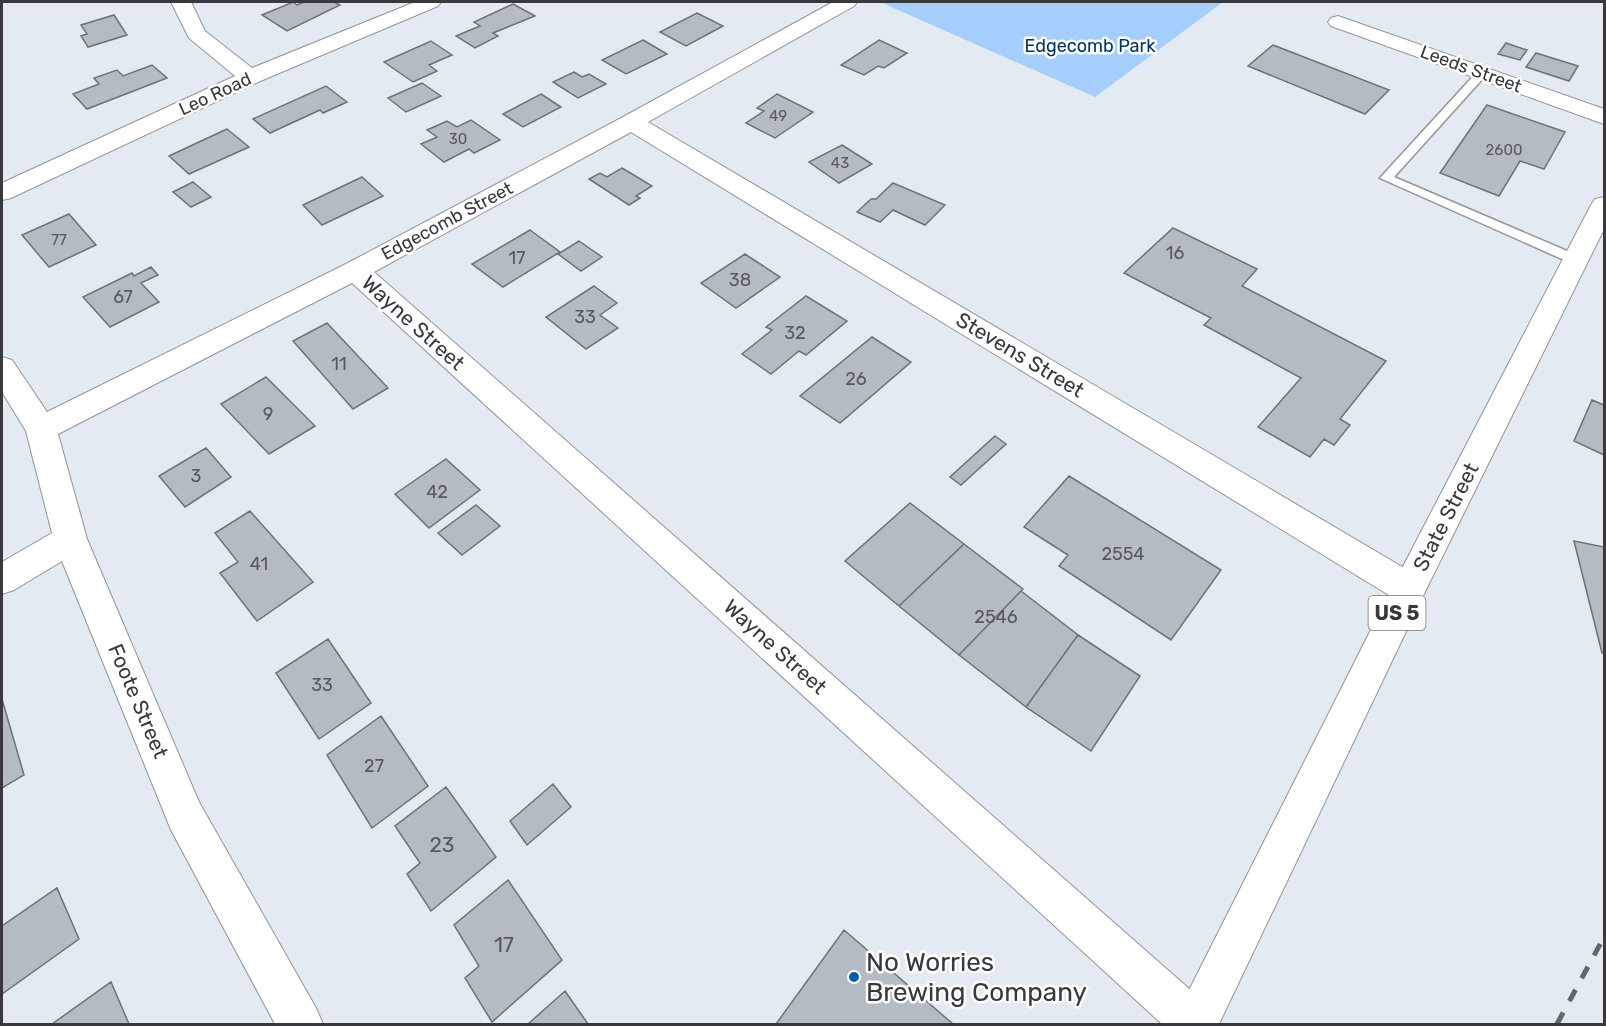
<svg xmlns="http://www.w3.org/2000/svg" width="1606" height="1026" font-family="Rubik,sans-serif">
<rect width="100%" height="100%" fill="#e3eaf2"/>
<path fill="#a5cefc" d="M880,2H1223L1095,97Z"/>
<path fill="#b5bbc3" stroke="#6c7279" stroke-width="1.5" d="M293,2L297,5L304,2H334L340,5L287,31L262,15Z
M513,4L535,16L493,33L498,36L475,48L456,36L480,26L474,22Z
M697,13L723,26L686,46L660,32Z
M114,15L127,35L88,47L81,36L87,34L81,25Z
M643,40L667,54L626,74L602,60Z
M879,40L907,53L884,68L878,66L864,75L841,65Z
M431,41L452,55L429,65L437,71L413,82L384,62Z
M1506,43L1527,50L1520,60L1498,54Z
M1273,45L1389,90L1365,114L1248,66Z
M1536,53L1578,66L1569,81L1526,67Z
M152,65L167,78L87,109L73,94L99,84L94,78L117,70L123,76Z
M574,72L582,77L589,74L606,84L578,98L553,82Z
M422,83L441,96L406,112L388,98Z
M326,86L347,102L323,113L320,110L270,133L253,119Z
M541,94L561,107L523,127L503,114Z
M777,94L813,112L775,138L746,123L764,111L757,108Z
M1487,105L1565,132L1544,169L1520,161L1499,196L1440,173Z
M471,120L500,140L474,153L469,149L444,162L421,144L437,137L427,130L447,121L457,127Z
M227,129L249,147L189,174L169,156Z
M842,145L872,164L839,183L809,162Z
M622,168L652,186L636,196L640,198L629,205L589,179L600,173L607,177Z
M362,177L383,196L322,225L303,205Z
M193,182L211,197L191,207L173,192Z
M893,183L945,205L925,225L893,210L880,222L857,212L871,199H876Z
M69,214L96,245L49,267L22,235Z
M1173,228L1257,269L1242,286L1386,361L1340,419L1350,425L1334,445L1324,439L1310,457L1258,427L1301,378L1204,325L1211,318L1124,273Z
M530,230L560,252L503,287L472,264Z
M579,241L602,257L581,271L558,254Z
M745,254L780,277L736,308L701,283Z
M151,267L158,275L141,283L159,302L110,327L83,297L132,273L134,276Z
M594,286L617,303L600,315L618,328L586,349L546,317Z
M806,296L847,321L806,355L799,351L771,374L742,354L772,330L766,327Z
M327,323L388,388L353,409L293,341Z
M872,337L911,362L840,423L800,396Z
M266,377L315,426L269,454L221,404Z
M1592,400L1604,405V455L1574,441Z
M995,436L1006,444L961,485L950,477Z
M206,448L231,477L185,507L159,476Z
M446,459L480,490L429,528L395,494Z
M1069,476L1221,570L1171,640L1059,566L1068,555L1024,527Z
M910,503L964,544L899,606L845,561Z
M476,505L500,526L462,555L438,533Z
M250,511L313,582L257,621L220,573L238,562L215,533Z
M1574,541L1604,547V653H1602Z
M964,544L1023,589L959,655L899,606Z
M1021,591L1078,635L1026,707L959,655Z
M1078,635L1140,676L1091,751L1026,707Z
M328,639L371,703L319,739L276,673Z
M2,699L24,775L2,788Z
M381,716L428,786L372,828L327,755Z
M553,784L571,807L527,845L510,821Z
M446,787L496,857L431,911L407,874L420,863L395,826Z
M508,880L562,960L492,1022L465,978L479,966L454,925Z
M57,888L79,939L2,994V926Z
M844,930L953,1024H776Z
M111,982L129,1024H52Z
M565,991L588,1024H528Z"/>
<g fill="none" stroke-linecap="round" stroke-linejoin="round">
<defs>
<path id="lane" d="M1482,70L1487,73L1486,75L1394,177L1581,257L1583,260L1581,263H1571L1380,178L1478,71Z"/>
<path id="street" d="M171,2H191L205,31L252,68L415,2H441L438,6L258,82L11,198L2,200V183L235,76L189,38Z
M833,2H857L854,6L648,122L1421,578L1426,589L1421,600L1409,604L1397,600L631,132L374,272L1211,1008L1218,1024H1162L352,283L58,434L87,539L199,802L316,1008L323,1024H275L171,830L62,561L14,590L2,594V562L52,533L26,431L2,392V357L12,360L47,412L346,264L623,117Z
M1338,16L1604,109V124L1331,26L1328,22L1331,18Z"/>
<path id="primary" d="M1604,197V229L1421,600L1219,1024H1172L1397,578L1591,205L1595,199Z"/>
</defs>
<use href="#lane" stroke="#8f959c" stroke-width="3"/>
<use href="#street" stroke="#8f959c" stroke-width="2"/>
<use href="#primary" stroke="#8f959c" stroke-width="2"/>
<use href="#lane" fill="#fff" fill-rule="evenodd"/>
<use href="#street" fill="#fff" fill-rule="evenodd"/>
<use href="#primary" fill="#fff" fill-rule="evenodd"/>
<path stroke="#63676b" stroke-width="5" stroke-dasharray="13 13" stroke-linecap="butt" d="M1557,1024L1604,937"/>
</g>
<circle fill="#005eab" stroke="#fff" stroke-width="2" cx="854" cy="977" r="6"/>
<g text-anchor="middle" stroke-width="5" stroke-linejoin="round" paint-order="stroke">
<g font-size="15" fill="#565a5e">
<text x="778" y="121">49</text>
<text x="458" y="144">30</text>
<text x="1504" y="155">2600</text>
<text x="840" y="168">43</text>
<text x="59" y="245">77</text>
</g>
<g font-size="18" fill="#033563" stroke="#fff">
<text x="1090" y="52">Edgecomb Park</text>
</g>
<g font-size="18" fill="#37393c" stroke="#fff">
<text transform="translate(1471 69) rotate(20)" y="6">Leeds Street</text>
<text transform="translate(215 94) rotate(-25)" y="6">Leo Road</text>
<text transform="translate(447 221) rotate(-28)" y="6">Edgecomb Street</text>
</g>
<g font-size="18" fill="#565a5e">
<text x="1175" y="259">16</text>
<text x="517" y="264">17</text>
<text x="740" y="286">38</text>
<text x="123" y="303">67</text>
<text x="585" y="323">33</text>
<text x="795" y="339">32</text>
<text x="339" y="370">11</text>
<text x="856" y="385">26</text>
<text x="268" y="420">9</text>
<text x="196" y="482">3</text>
<text x="437" y="498">42</text>
<text x="1123" y="560">2554</text>
<text x="259" y="570">41</text>
<text x="996" y="623">2546</text>
<text x="322" y="691">33</text>
<text x="374" y="772">27</text>
</g>
<rect fill="#fff" stroke="#737476" stroke-width="1.5" x="1368.5" y="596" width="57" height="34" rx="4.5"/>
<g font-size="20" font-weight="bold" fill="#37393c">
<text x="1397" y="620">US 5</text>
</g>
<g font-size="21" fill="#37393c" stroke="#fff">
<text transform="translate(413 323) rotate(42)" y="7">Wayne Street</text>
<text transform="translate(1020 355) rotate(31)" y="7">Stevens Street</text>
<text transform="translate(1446 517) rotate(-63)" y="7">State Street</text>
<text transform="translate(775 647) rotate(42)" y="7">Wayne Street</text>
<text transform="translate(138 701) rotate(67)" y="7">Foote Street</text>
</g>
<g font-size="21" fill="#565a5e">
<text x="442" y="852">23</text>
<text x="504" y="952">17</text>
</g>
<g font-size="26" fill="#37393c" stroke="#fff" text-anchor="start">
<text x="866" y="971">No Worries<tspan x="866" dy="30">Brewing Company</tspan></text>
</g>
</g>
<rect width="1606" height="1026" fill="none" stroke="#37393c" stroke-width="6"/>
</svg>
